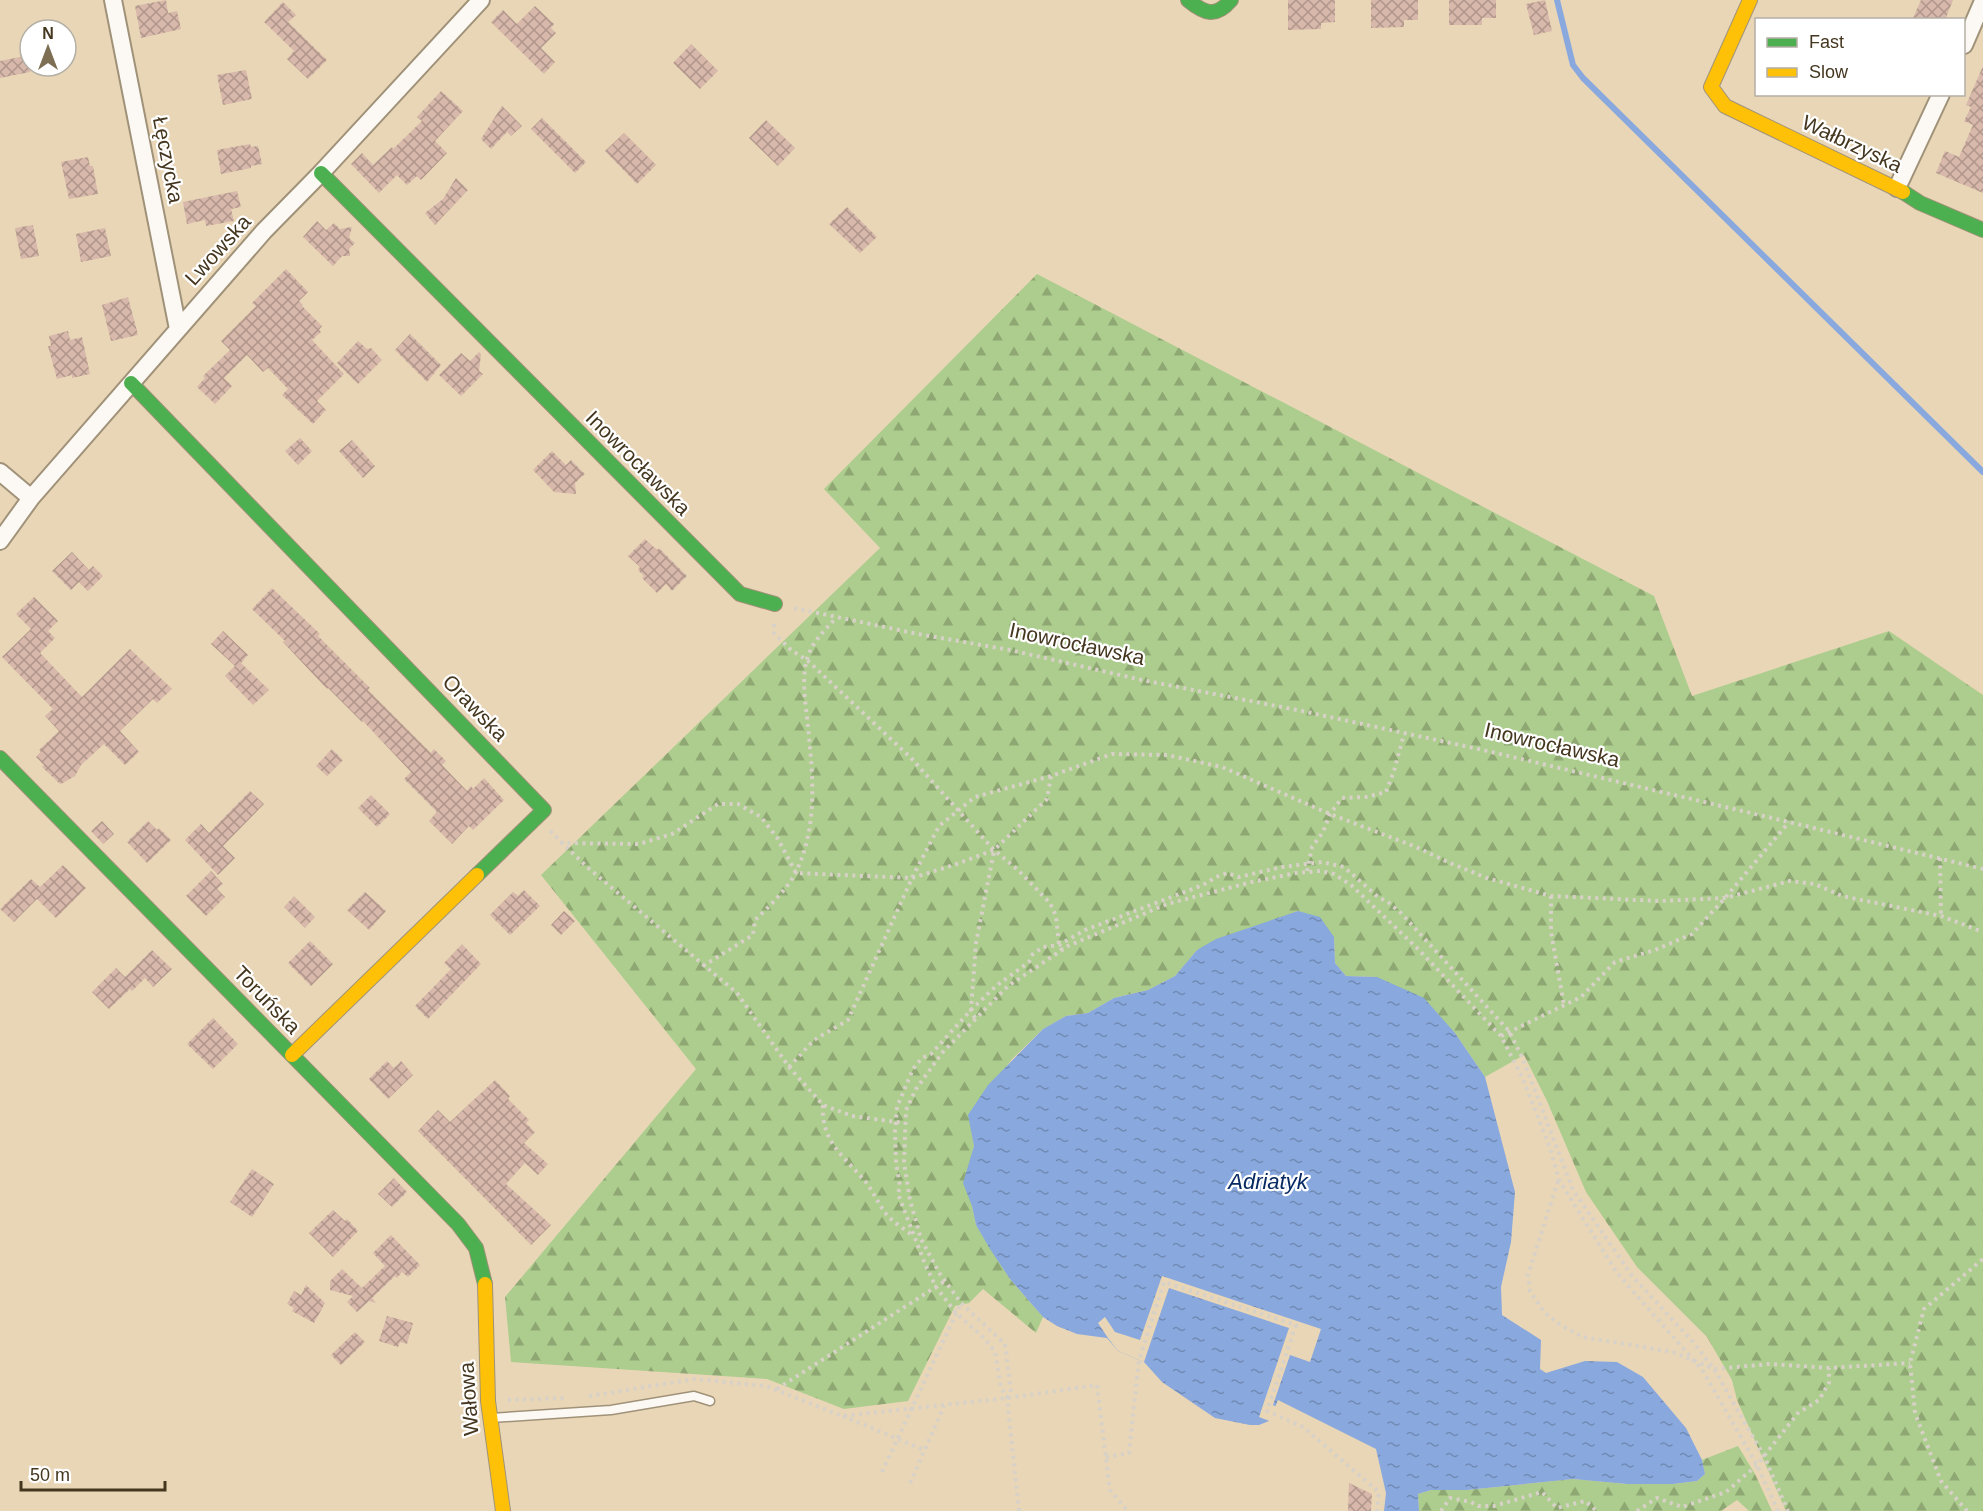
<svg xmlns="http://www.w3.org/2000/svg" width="1983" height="1511" font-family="Helvetica,sans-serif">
<defs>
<pattern id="forest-firs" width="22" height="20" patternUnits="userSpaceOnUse" patternTransform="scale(1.5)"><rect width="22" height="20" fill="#accd8d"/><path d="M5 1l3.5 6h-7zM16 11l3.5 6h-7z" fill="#8ea773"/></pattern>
<pattern id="water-ripples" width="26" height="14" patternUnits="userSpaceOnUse" patternTransform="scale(1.5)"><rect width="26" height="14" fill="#88a8de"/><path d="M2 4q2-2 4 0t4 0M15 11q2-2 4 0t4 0" fill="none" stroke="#718ab3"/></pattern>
<pattern id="building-cross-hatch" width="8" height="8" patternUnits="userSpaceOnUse" patternTransform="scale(1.5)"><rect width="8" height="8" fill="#d7b8aa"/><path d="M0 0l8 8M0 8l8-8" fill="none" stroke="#b0968a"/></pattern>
</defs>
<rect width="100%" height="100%" fill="#e9d6b7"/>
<path fill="url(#forest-firs)" d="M1037,274L1654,596L1692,696L1889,631L1983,695V1511H1786L1737,1400L1732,1380L1707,1337L1637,1267L1586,1192L1547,1101L1524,1055L1485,1077L1455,1033L1377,977L1346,976L1335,963L1334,937L1298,911L1197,950L1175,976L1148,990L1114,998L1088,1013L1066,1016L1043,1029L1012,1059L969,1115L974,1146L970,1163L972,1206L976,1225L1010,1279L1043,1317L1036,1333L983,1289L969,1303L955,1306L908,1401L844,1409L767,1379L511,1362L505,1297L696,1069L541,875L880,548L824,489Z
M1738,1446L1755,1474L1772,1511H1749L1737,1500L1721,1511H1419L1418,1494L1431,1490H1467L1573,1479L1627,1484H1673L1697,1481L1705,1474L1702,1460Z"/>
<path fill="url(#water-ripples)" d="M1298,911L1320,917L1334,937L1335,963L1346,976L1377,977L1424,998L1455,1033L1485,1077L1515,1192L1511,1242L1501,1287L1502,1315L1541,1340L1540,1369L1546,1373L1585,1361L1617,1362L1643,1377L1686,1428L1702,1460L1705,1474L1697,1481L1673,1484H1627L1573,1479L1467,1490H1431L1418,1494L1419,1511H1384L1386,1493L1376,1449L1278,1400L1269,1421L1259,1425H1250L1215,1418L1162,1382L1144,1362L1118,1351L1107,1338L1077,1334L1057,1326L1043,1317L1010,1279L990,1249L976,1225L972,1206L963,1183L974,1146L968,1115L988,1085L1043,1029L1066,1016L1088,1013L1114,998L1148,990L1175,976L1197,950L1216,939Z"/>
<path fill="#e9d6b7" d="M1162,1276L1321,1329L1310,1362L1290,1355L1273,1405L1278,1408L1272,1422L1259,1417L1289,1328L1169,1288L1144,1362L1118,1351L1108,1338L1098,1323L1105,1317L1115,1332L1140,1340Z"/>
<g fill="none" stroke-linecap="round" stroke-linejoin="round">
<path stroke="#88a8de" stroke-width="6" d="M1557,0L1573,65L1583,78L1983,472"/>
</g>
<path fill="url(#building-cross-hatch)" d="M166,0L168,13L177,11L181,29L141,38L135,6Z
M1288,0H1335V22L1321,23V29L1288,30Z
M1371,0H1418V20H1404V27L1371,28Z
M1449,0H1496V18H1482V25H1449Z
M1545,0L1552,31L1534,35L1526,4Z
M1921,0H1953L1945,20H1912Z
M283,2L296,15L288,22L327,60L308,79L287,59L294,51L264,22Z
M535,6L554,24L551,28L556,33L541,48L555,62L544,74L491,22L503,10L517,24Z
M691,44L718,71L700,89L673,63Z
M30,55V72L0,78V61Z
M1983,66V193L1936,173L1945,151L1959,157L1973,125L1964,121L1971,107L1966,105Z
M246,70L252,99L223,105L217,75Z
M441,91L463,111L435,141L447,153L421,180L417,176L407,185L397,175L379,193L351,164L362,153L373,165L392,147L393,149L422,121L417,117Z
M502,106L522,126L511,136L507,132L491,149L481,139Z
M542,118L586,162L575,173L531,129Z
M766,120L795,148L778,166L749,138Z
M624,133L656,165L637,184L605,151Z
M250,144L251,147L258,146L262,164L251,166V168L221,174L217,150Z
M88,157L90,166H93L98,194L69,199L61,162Z
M456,178L468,190L435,225L425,213L443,199Z
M237,191L241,207L231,209L234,221L206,226L205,220L187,224L183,202Z
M847,207L877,237L860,253L829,224Z
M317,221L326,230L334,223L340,229L352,227L349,238L355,243L349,249L350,256H342L333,266L303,237Z
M33,225L39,256L21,259L15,228Z
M105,228L111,256L81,262L76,234Z
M286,269L308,292L299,301L303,305L302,306L322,326L319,330L321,332L312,340L344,374L317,401L326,410L313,424L282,395L288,389L268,368L263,372L247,355L224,378L232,386L215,404L197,387L205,378L203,376L230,350L221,341L256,306L252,303Z
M128,297L138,335L111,341L102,305Z
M68,331L70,340L82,337L90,374L72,378V375L57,379L48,346H51L49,336Z
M410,334L441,365L427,382L395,350Z
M358,341L367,349L371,348L382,360L358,384L337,363Z
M479,352L481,354L479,371L483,374L461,396L439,375L461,353L470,361Z
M300,438L312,451L298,465L285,451Z
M352,440L375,466L363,478L339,451Z
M552,451L566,465L571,460L585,474L575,483L576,494L554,492L533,470Z
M645,539L657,550L659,548L687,576L672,591L666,584L657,593L642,578L644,576L638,570L640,567L628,556Z
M72,552L89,570L93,566L103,576L88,591L79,582L71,590L52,571Z
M272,588L320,634L318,636L370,688L368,690L431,753L434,749L446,761L442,765L467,791L471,786L473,789L484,778L504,800L473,830L469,826L452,844L429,821L437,812L404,779L411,772L363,721L362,722L328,688L327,689L283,642L285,641L252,609Z
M34,597L58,621L48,631L55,638L40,653L82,697L130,649L172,689L157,703L153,699L120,731L139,752L125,765L104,744L81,765L75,776L61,784L59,783L42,767L44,765L36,757L41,752L39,750L59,731L45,716L53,709L2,657L31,629L16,614Z
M223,631L248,655L241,663L269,690L253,705L225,676L235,666L211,644Z
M332,749L343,760L327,776L316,766Z
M250,791L264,804L223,846L235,858L218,875L185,840L201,824L209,833Z
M371,795L390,814L377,827L358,808Z
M102,821L114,834L103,844L91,831Z
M148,821L157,830L159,828L171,840L147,863L127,842Z
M63,865L86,888L56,918L37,899L14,922L0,909L31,879L40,887Z
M211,871L223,884L217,889L225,897L206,916L186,896Z
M524,890L540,906L510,935L490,915L513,892L518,896Z
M365,892L386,911L369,930L347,910Z
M294,896L315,917L305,928L284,907Z
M564,911L575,921L561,935L551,925Z
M310,941L333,964L311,986L288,963Z
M462,944L481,964L428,1019L415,1006L451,969L444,963Z
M152,950L172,969L153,987L145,978L132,991L130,989L109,1009L92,992L116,968L125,977Z
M213,1018L238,1044L213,1069L187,1044Z
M387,1061L394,1068L401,1061L413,1075L388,1099L369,1079Z
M495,1080L510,1096L508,1099L529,1120L526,1123L535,1132L524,1143L548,1164L538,1175L525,1163L506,1184L551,1225L531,1245L418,1131L438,1110L450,1122Z
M252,1169L274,1184L252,1217L230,1202Z
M394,1178L407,1192L392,1207L378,1194Z
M333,1210L345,1221L347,1219L358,1231L333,1257L309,1233Z
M391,1235L420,1265L408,1277L402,1272L397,1278L395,1276L372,1298L376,1303L369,1301L357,1312L347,1302L353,1296L330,1290V1281L342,1269L362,1288L385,1266L373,1253Z
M306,1285L325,1303L314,1323L292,1311L294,1308L287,1304L294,1291L301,1295Z
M387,1316L413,1323L407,1344L400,1342L398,1347L379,1341Z
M355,1332L365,1342L341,1365L331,1355Z
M1349,1483L1372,1494L1371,1511H1348Z"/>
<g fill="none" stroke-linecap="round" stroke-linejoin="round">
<defs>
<path id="lane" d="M491,1418L611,1410L694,1396L710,1401"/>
<path id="street" d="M113,0L178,329
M1964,45L1983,1
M1897,188L1941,94
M0,472L31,498
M0,541L31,498L264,231L321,173L481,0"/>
<path id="fast" d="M1188,0C1205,14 1216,18 1231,0
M321,173L740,594L775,604
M1903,192L1920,203L1983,230
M131,383L544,810L477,875
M0,758L458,1224L476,1248L485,1284"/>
<path id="slow" d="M1750,0L1711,87L1725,106L1903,192
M292,1055L477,875
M485,1284L488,1401L503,1511"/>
</defs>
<use href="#lane" stroke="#a09279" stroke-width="11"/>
<use href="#street" stroke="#a09279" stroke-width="20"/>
<use href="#fast" stroke="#a09279" stroke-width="16"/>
<use href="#slow" stroke="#a09279" stroke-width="16"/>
<path stroke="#d7d1c7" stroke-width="4" stroke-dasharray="3 4.5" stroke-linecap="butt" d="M794,608L918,634L1010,650L1142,680L1302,711L1483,750L1789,822L1983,869
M774,624V633L791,650L807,660L911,758L994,850L1018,870L1050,903L1056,916L1059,945L1062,950
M550,831L587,867L737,993L789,1067L823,1105L852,1116L904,1123
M560,843L639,844L672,834L718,804H738L761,817L778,839L796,873L912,878L954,865L994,850L1047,799L1051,776
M1940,858L1941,916
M1307,871L1312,847L1323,832L1330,814L1342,798L1366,797L1386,792L1394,771L1404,734
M1551,896V932L1564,1005
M703,966L753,935L755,920C768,908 788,888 796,872C818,826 813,776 808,727C806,706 801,680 807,659C812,642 824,631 836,618
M975,1018L971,1010L976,943L994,851
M1501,1036L1581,997L1615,962L1655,950L1692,934L1725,898L1789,822
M789,1067L814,1040L848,1020L912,878L939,826L975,797L1051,776L1112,754L1167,755L1222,767L1330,814L1416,847L1450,863L1487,878L1551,896L1660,901L1725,898L1790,881L1815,884L1842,896L1941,916L1983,932
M823,1105C821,1142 843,1155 864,1180C873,1190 878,1204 887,1215C894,1223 905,1229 913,1236
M1558,1181L1528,1275L1530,1291L1545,1313L1562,1326L1583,1337L1673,1352L1714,1369L1770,1364L1829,1368L1910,1363
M777,1389L945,1281
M589,1396L695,1379L766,1386L842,1416L1007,1398L1097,1385L1110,1490L1128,1511
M1007,1398L1011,1392L1005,1344L961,1303L940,1274L921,1239L910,1200L904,1163L906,1110L916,1089L942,1053L1008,986L1068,946L1167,904L1252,882L1296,873L1321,871L1334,874L1351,885L1418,949L1501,1036L1522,1077L1550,1148L1559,1180L1617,1273L1703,1371L1757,1465L1778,1511
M508,1400L564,1398
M843,1416L924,1450
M1106,1457L1129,1453L1139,1360L1164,1282L1296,1325L1267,1411L1303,1427L1379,1492L1377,1511
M882,1472L961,1303
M910,1483L944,1406
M1019,1511L1007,1398L1001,1387L995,1352L985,1339L956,1313L936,1287L925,1264L898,1194L900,1186L896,1163L895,1131L897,1107L913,1069L922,1058L931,1054L971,1010L996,986L1029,962L1033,954L1043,947L1059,945L1085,930L1203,885L1216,877L1227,873L1239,877L1282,867L1322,862L1344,867L1378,897L1388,902L1401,913L1509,1031L1523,1059L1573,1190L1633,1277L1694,1343L1714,1369L1764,1456L1788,1511
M1441,1511L1450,1498L1471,1502L1478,1506H1494L1542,1492L1557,1508L1585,1501L1597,1511
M1637,1511L1657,1498L1682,1507L1726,1492L1757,1465L1798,1413L1819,1400L1829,1383V1368
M1967,1511L1941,1481L1915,1413L1910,1363L1924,1309L1983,1259"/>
<use href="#lane" stroke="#fcf9f4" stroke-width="8"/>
<use href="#street" stroke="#fcf9f4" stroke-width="16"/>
<use href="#fast" stroke="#4caf50" stroke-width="14"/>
<use href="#slow" stroke="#ffc107" stroke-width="14"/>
</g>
<g text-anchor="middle" stroke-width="4.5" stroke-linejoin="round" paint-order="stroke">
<g font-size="21" fill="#44361f" stroke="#fff">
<text transform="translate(1852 144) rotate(25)" y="7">Wałbrzyska</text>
<text transform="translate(168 160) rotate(79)" y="7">Łęczycka</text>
<text transform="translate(218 250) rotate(-48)" y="7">Lwowska</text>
<text transform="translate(638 463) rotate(45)" y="7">Inowrocławska</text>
<text transform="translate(1077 644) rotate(12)" y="7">Inowrocławska</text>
<text transform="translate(475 708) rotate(46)" y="7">Orawska</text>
<text transform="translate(1552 745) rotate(13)" y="7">Inowrocławska</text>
<text transform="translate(267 1000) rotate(46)" y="7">Toruńska</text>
<text transform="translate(469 1399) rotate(-94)" y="7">Wałowa</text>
</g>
<g font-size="22" font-style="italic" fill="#082a62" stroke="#fff">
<text x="1268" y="1189">Adriatyk</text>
</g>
</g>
<rect x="1755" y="18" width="210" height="78" fill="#ffffff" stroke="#b4afa5" stroke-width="1.5"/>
<rect x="1767" y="38" width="30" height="9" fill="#4caf50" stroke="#b4afa5" stroke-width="1.5"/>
<text x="1809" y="48" font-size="18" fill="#44361f">Fast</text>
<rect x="1767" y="68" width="30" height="9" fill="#ffc107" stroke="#b4afa5" stroke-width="1.5"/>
<text x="1809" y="78" font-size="18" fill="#44361f">Slow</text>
<g transform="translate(48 48)"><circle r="28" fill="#ffffff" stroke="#b4afa5" stroke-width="1.5"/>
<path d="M0-4.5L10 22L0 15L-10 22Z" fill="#7e6e54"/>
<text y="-9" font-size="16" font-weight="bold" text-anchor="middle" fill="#44361f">N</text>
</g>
<path d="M21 1481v9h144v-9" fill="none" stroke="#44361f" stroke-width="3"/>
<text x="30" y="1481" font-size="18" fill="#44361f" stroke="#ffffff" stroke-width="4.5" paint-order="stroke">50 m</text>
</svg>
